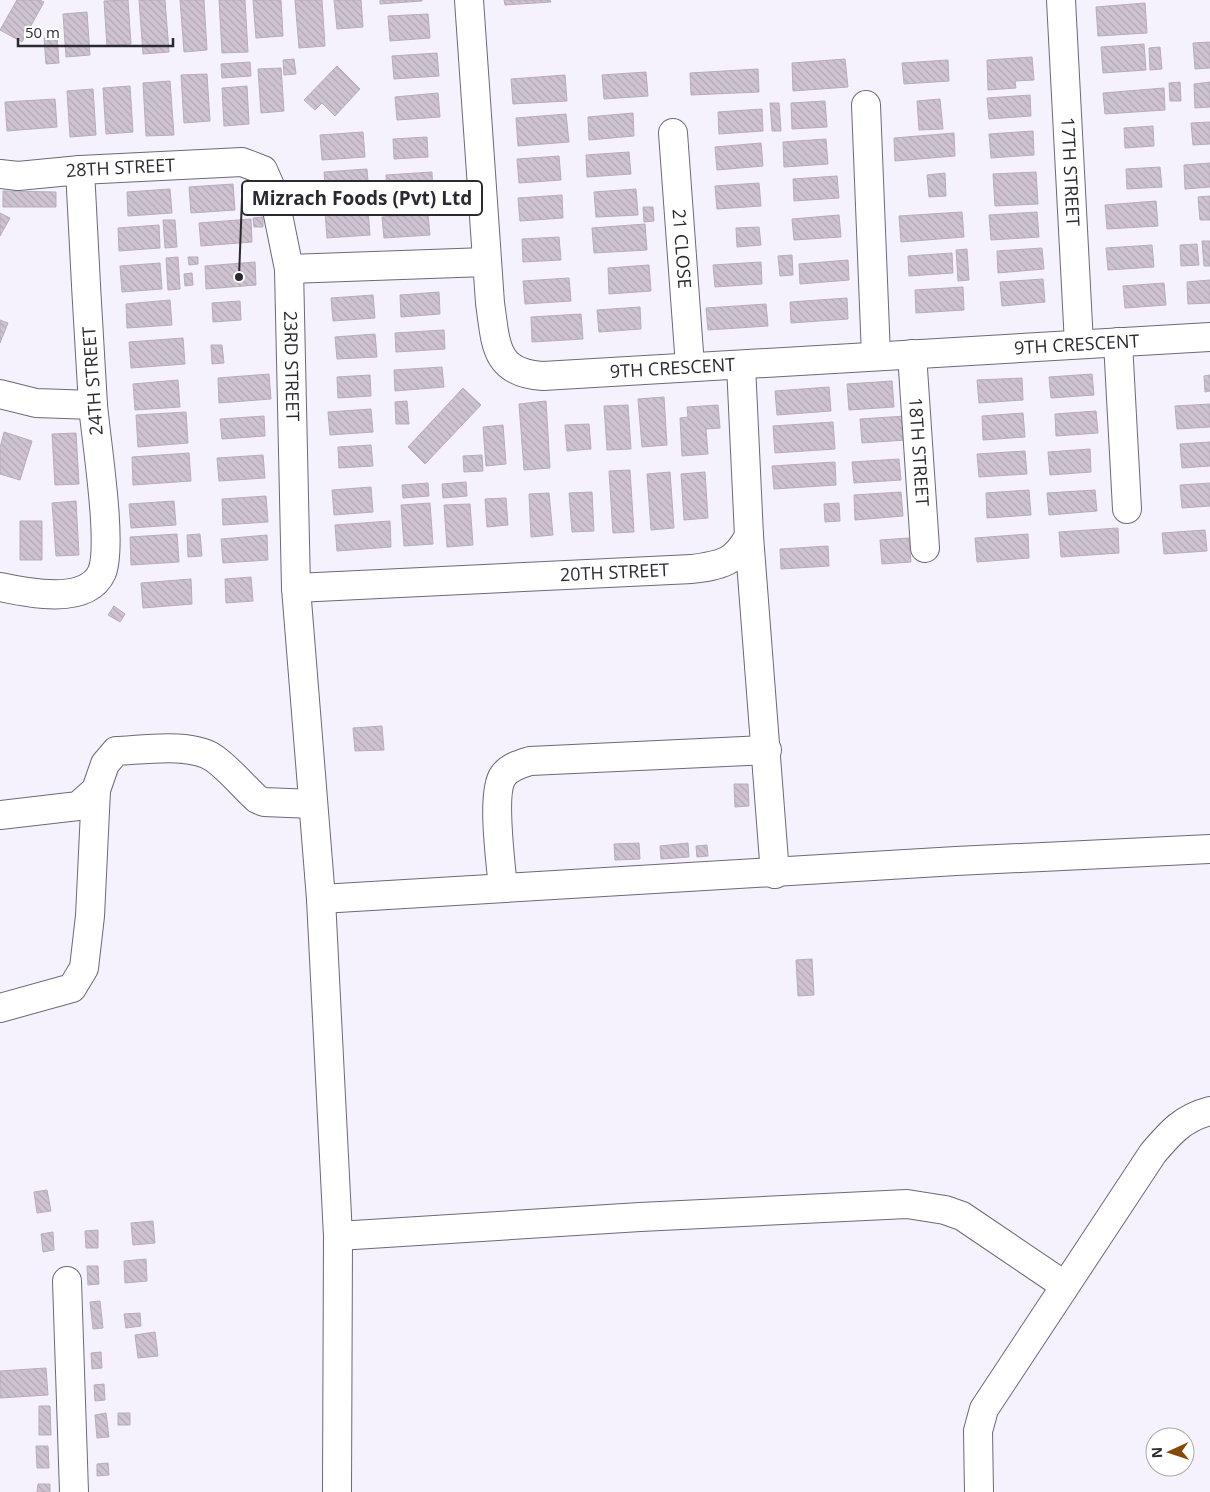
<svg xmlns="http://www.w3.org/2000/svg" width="1210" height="1492" font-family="'Open Sans',sans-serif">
<defs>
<pattern id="building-back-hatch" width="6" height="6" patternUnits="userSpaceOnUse" patternTransform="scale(1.25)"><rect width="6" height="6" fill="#cfc3d2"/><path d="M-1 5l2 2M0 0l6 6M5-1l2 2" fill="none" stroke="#b2a8b5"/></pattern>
</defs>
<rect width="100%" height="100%" fill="#f5f2fd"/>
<path fill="url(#building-back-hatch)" stroke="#b9adbb" d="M17,0H40L44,2L22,42L0,30Z
M128,0L131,44L107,46L104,1Z
M139,0H165L169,52L143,54Z
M180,0H204L207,50L184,52Z
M219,0H245L248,52L222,53Z
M253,0H281L283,36L256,38Z
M295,0H322L325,46L299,48Z
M334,0H361L363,27L337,29Z
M380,0H422V1L380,4Z
M504,0H550L551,2L505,5Z
M1145,3L1147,33L1098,36L1096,7Z
M87,12L90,55L66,57L63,14Z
M428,14L430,38L390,41L388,16Z
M57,37L59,63L46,64L44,38Z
M1210,42V68L1195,69L1193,43Z
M1144,44L1146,70L1103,73L1101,47Z
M1160,47L1162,69L1150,70L1149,48Z
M437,53L439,76L394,79L392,56Z
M1032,57L1034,80L1015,81L1016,88L988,90L987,60Z
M294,59L296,74L284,75L283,60Z
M845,59L848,87L793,91L792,63Z
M948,60L949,81L904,84L902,63Z
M250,62L251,76L222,78L221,64Z
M337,66L360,89L335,116L322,103L315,110L304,100Z
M281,68L284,111L261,113L258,69Z
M758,69L759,92L691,95L690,73Z
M646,72L648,96L604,99L602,75Z
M207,74L210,121L184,123L181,75Z
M565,75L567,101L513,104L511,79Z
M170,81L174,135L146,136L143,83Z
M1180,82L1181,101H1170L1169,83Z
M1210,82V107L1195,108L1194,84Z
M130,86L133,132L106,134L103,88Z
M247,86L249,124L224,126L222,88Z
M1164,88L1165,110L1105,114L1103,93Z
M93,89L96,135L70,137L67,91Z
M438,93L440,117L397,120L395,97Z
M1030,95L1031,116L989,119L987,98Z
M55,99L57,127L7,131L5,102Z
M940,99L943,129L919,130L917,101Z
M825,101L827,127L792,129L791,103Z
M770,103H779L781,131H772Z
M762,109L763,131L719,134L718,112Z
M633,113L634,136L589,140L588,117Z
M566,114L569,142L518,146L516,118Z
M1210,122V144L1193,145L1191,123Z
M1153,126L1154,146L1125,148L1124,128Z
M1033,131L1034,155L991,158L989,134Z
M363,132L365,157L322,160L320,135Z
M954,133L955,156L895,161L894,138Z
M427,137L428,157L394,159L393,139Z
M826,139L828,164L784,167L783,142Z
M761,143L763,166L717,170L715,147Z
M629,152L631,174L587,177L586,155Z
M559,156L561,180L519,183L517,159Z
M1210,163V187L1185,189L1184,165Z
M1160,167L1162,187L1127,189L1126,169Z
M367,169L369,195L326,199L324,172Z
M432,172L433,198L387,201L386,175Z
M1036,172L1038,204L995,206L993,174Z
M945,173L946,196L929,197L927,175Z
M837,176L839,198L794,201L793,179Z
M759,183L761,206L717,209L715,186Z
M233,184L235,210L191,213L189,187Z
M170,189L172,213L128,216L127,192Z
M636,189L638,215L596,217L594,192Z
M3,191L56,192V207H3Z
M562,195L563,218L520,221L518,198Z
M1210,196V220H1200L1198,197Z
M1156,201L1158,226L1107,229L1105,205Z
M643,207H653L654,221L644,222Z
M368,210L370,235L327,238L325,212Z
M962,212L964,237L901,242L899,216Z
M1037,212L1039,237L991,240L989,215Z
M0,213L10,218L0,236Z
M428,214L430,235L384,238L382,217Z
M839,215L841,237L794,240L792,219Z
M263,217V227H254L253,218Z
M251,219L252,242L201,246L199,223Z
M163,220H175L177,247L165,248Z
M645,224L647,250L594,253L592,228Z
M159,225L160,248L119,251L118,228Z
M759,227L761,245L737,247L736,228Z
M559,237L561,260L523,262L522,239Z
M1202,241H1210V266H1204Z
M1197,244L1199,265L1181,266L1180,245Z
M1152,245L1154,267L1108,270L1106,248Z
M1042,248L1044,269L998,273L997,251Z
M967,249L969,280L958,281L956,250Z
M952,253L953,273L909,276L908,256Z
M792,255L793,275L780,276L778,256Z
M178,257L180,289L168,290L166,258Z
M188,257H198V264L189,265Z
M848,260L849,280L800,284L799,264Z
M255,262L256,285L206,289L205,266Z
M761,262L762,284L715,287L713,265Z
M160,263L162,289L122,292L120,266Z
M649,265L651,291L609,294L608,268Z
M192,273L193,285L185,286L184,274Z
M569,278L571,301L525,304L523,281Z
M1043,279L1045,302L1002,306L1000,282Z
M1210,280V303L1188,304L1187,282Z
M1164,283L1166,305L1125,308L1123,286Z
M963,287L964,310L916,313L915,290Z
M439,292L440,314L401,317L400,295Z
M373,295L375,318L333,321L331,298Z
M847,298L848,319L791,323L790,302Z
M170,300L172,325L127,328L126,304Z
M240,301L241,320L213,322L212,303Z
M766,304L768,326L708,330L706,308Z
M640,307L641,329L599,332L597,310Z
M581,314L583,339L532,342L531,317Z
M0,320L8,323L0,343Z
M444,330L445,349L396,352L395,333Z
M375,334L377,357L337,359L335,337Z
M183,338L185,364L131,368L129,342Z
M211,345H222L224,363L212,364Z
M442,367L444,387L395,391L394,370Z
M269,374L271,399L219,403L218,378Z
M1092,374L1094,395L1051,398L1049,377Z
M370,375L371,396L338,398L337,377Z
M1210,375V391L1205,392L1204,376Z
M1022,378L1023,400L979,403L977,380Z
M178,380L180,407L135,410L133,384Z
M892,381L894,407L849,410L847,384Z
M829,387L831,411L777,415L775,391Z
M463,388L481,405L425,464L408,447Z
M664,397L667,445L642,447L638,399Z
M407,401L409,424H396L395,402Z
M546,401L550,468L524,470L519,404Z
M1210,404V427L1177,429L1175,406Z
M628,405L631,449L607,450L604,406Z
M718,405L720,428L706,429L708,454L682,456L680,418L688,417L687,407Z
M371,409L373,432L330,435L328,412Z
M1096,411L1098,433L1056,436L1055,414Z
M186,412L188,443L138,447L136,415Z
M1023,413L1025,437L983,440L982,416Z
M264,416L265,436L222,439L220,419Z
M905,416L906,440L862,443L860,419Z
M833,422L835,449L775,453L773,426Z
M589,424L591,449L567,451L565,425Z
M503,425L506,464L486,466L483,427Z
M4,432L32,441L20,480L0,474V448Z
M76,433L79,484L55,485L52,434Z
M1210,442V466L1182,468L1180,444Z
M371,445L373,466L339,468L338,447Z
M1090,449L1091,472L1050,475L1048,452Z
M1025,451L1027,474L979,477L977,454Z
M189,453L191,481L133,485L132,457Z
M263,455L265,478L219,481L217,458Z
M482,455L483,471L464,472L463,456Z
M899,459L901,480L854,483L852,462Z
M835,462L836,485L774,489L772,466Z
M630,470L634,532L613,533L609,471Z
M670,472L674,528L651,530L647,474Z
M705,472L708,518L684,520L681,474Z
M466,482L467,496L443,498L442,484Z
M428,483L429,496L403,498L402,485Z
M1210,483V506L1182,508L1180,485Z
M371,487L373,512L334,515L332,490Z
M1029,490L1031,515L987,518L986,493Z
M1095,490L1097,511L1049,515L1047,493Z
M592,492L594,531L572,532L569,493Z
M901,492L903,516L855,520L854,495Z
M549,493L553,535L531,537L529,494Z
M266,496L268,522L223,525L222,499Z
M506,498L508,525L487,527L485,499Z
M76,501L79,555L56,556L52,503Z
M174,501L176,525L131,528L129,504Z
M430,503L433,544L404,546L401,505Z
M839,503L840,521L825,522L824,504Z
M470,504L473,545L447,547L444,505Z
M20,521H42V560H20Z
M390,521L391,547L337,551L335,525Z
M1118,528L1119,553L1061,557L1059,532Z
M1205,530L1207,551L1164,554L1162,533Z
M177,534L179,562L131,565L130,537Z
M200,534L202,556L188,557L187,535Z
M1028,534L1029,558L977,562L975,538Z
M267,535L268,560L223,563L221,539Z
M909,538L911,562L882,564L880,540Z
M828,546L829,566L781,569L780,549Z
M251,577L253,601L226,603L225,579Z
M191,579L192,604L143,608L141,583Z
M114,606L125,614L120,622L108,615Z
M382,726L384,750L355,751L353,728Z
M734,784H748L749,806L735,807Z
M639,843L640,859L615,860L614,844Z
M688,843L689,857L661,859L660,846Z
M707,845L708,856L697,857L696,846Z
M812,959L814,995L798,996L796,960Z
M47,1190L51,1211L37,1213L34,1192Z
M153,1221L155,1243L133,1245L131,1223Z
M98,1230V1248H86L85,1231Z
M53,1232L54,1250L43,1252L41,1234Z
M146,1259L147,1281L125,1283L124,1261Z
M87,1266H98L99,1284L88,1285Z
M100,1301L103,1328L93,1329L90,1302Z
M140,1313L141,1326L126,1328L124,1314Z
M155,1332L158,1356L138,1358L135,1335Z
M101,1352L102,1368L92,1369L91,1353Z
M46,1368L48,1395L0,1398V1371Z
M104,1384L105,1400L95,1401L94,1385Z
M39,1406H50L51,1435H39Z
M106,1413L109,1437L97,1438L95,1415Z
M118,1413H130V1425H118Z
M36,1446H48L49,1468H37Z
M108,1463L109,1475L97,1476V1464Z
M38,1484H50V1492H37Z"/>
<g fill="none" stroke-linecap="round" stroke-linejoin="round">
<defs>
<g id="minor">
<path id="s1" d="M469,0L490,303C496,344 494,373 543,376L1210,337"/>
<path id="s2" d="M1061,0L1079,344"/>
<path d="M866,105L876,356"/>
<path id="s3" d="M673,133L690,366"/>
<path id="s4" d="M0,174L18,176L80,170L242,162L263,170L274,195L289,269L296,588L321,899L338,1236L337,1492"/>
<path d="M289,269L486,262"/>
<path d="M1118,342L1127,509"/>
<path id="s5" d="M912,354L925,548"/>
<path d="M0,394L36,403L93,405"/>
<path d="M749,536L775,874"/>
<path d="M0,587C27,593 87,606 102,572C113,544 96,440 93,405C88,327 84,248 80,170"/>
<path id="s6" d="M296,588L692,569C721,565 735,563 749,536L741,365"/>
<path d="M0,815L78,806L96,790L105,764L116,751C143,750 193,742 215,759C230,770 243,786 257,799L264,802L313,804"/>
<path d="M503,888C501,865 491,793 503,776C509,767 520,764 530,761L767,750"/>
<path d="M321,899L956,861L1210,849"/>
<path d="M0,1008L72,988L84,968L90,916L96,790"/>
<path d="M338,1236L640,1217L907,1204L945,1210L962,1216L1064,1285"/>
<path d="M67,1281L74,1492"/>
<path d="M979,1492L978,1431L984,1409L1153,1153C1171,1132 1183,1118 1210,1111"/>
</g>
</defs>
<use href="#minor" stroke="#6c6978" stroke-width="30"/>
<use href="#minor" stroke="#fff" stroke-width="28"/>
</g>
<g text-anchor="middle" stroke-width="4" stroke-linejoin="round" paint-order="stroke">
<g font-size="18" fill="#2b2a30" stroke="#fff">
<text dy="6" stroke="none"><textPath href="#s4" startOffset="121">28TH STREET</textPath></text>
<text dy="6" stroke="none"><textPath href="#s2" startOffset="172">17TH STREET</textPath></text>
<text dy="6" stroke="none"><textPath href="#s3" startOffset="116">21 CLOSE</textPath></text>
<text dy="6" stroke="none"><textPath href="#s1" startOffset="941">9TH CRESCENT</textPath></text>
<text dy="6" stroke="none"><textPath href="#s4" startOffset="465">23RD STREET</textPath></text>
<text dy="6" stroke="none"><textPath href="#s1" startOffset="536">9TH CRESCENT</textPath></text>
<text transform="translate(93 381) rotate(-94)" y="6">24TH STREET</text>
<text dy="6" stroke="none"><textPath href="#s5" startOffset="98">18TH STREET</textPath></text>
<text dy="6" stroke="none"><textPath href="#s6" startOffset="319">20TH STREET</textPath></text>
</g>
</g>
<path fill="none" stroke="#2b2a30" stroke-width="2" d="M239 277L242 198"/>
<circle fill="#2b2a30" stroke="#fff" stroke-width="2" cx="239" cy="277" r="5"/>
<rect fill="#fff" stroke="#2b2a30" stroke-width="2" x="242" y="181" width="240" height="34" rx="5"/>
<g font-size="19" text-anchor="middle" font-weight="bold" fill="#2b2a30">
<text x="362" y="205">Mizrach Foods (Pvt) Ltd</text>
</g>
<g transform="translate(1170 1452) rotate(267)"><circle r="24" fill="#ffffff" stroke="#aaaaac"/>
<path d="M0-4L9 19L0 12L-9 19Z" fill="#864a07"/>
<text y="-8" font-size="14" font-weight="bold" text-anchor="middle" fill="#2b2a30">N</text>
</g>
<path d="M18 38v8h155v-8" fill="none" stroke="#2b2a30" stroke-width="2.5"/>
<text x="25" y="38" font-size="15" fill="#2b2a30" stroke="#ffffff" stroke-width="4" paint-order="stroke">50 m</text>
</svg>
